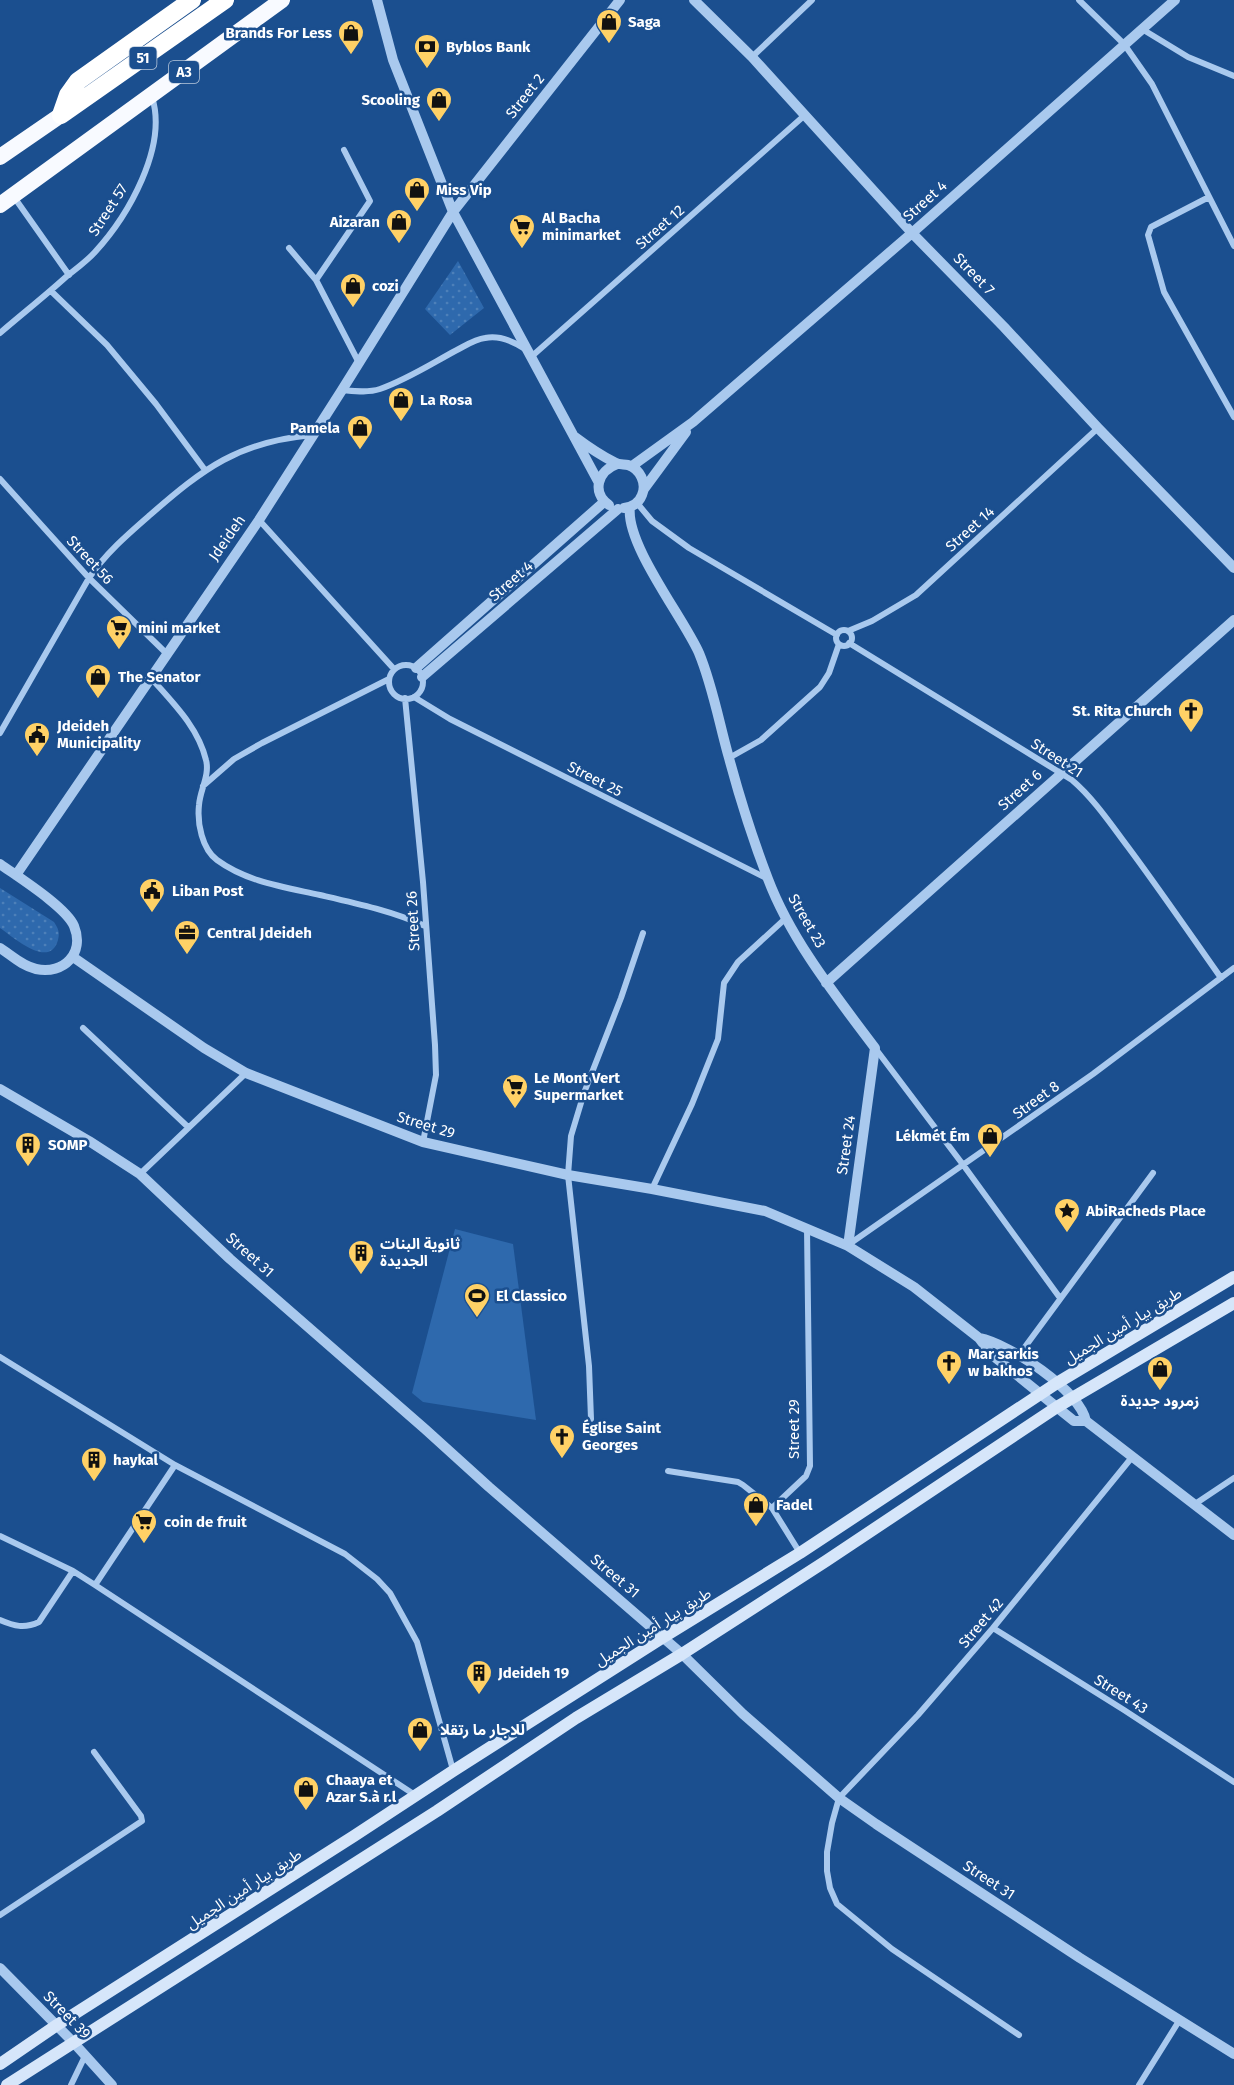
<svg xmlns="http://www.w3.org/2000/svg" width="1234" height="2085" font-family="'Fira Sans','Noto Sans Arabic',sans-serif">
<defs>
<pattern id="park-dots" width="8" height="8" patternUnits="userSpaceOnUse" patternTransform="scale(1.5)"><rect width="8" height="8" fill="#2e69ad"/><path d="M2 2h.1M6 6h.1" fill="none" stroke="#4d80b9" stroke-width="1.8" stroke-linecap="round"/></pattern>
</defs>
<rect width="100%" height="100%" fill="#1b4f8f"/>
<path fill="url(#park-dots)" d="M458,261L484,308L450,335L425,309Z
M0,888L54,922C58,928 60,932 58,940C50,970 13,937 0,928Z"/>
<path fill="#2e69ad" d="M455,1229L513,1244L536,1420L423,1402L412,1393Z"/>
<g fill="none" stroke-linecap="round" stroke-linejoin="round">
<path stroke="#a9c9ee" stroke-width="6" d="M1079,0L1124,44L1152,84L1234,246
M1142,29L1188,57L1234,76
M752,57L812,0
M14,197L69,275
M1209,197L1151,227L1148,235L1164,292L1234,417
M289,248L316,280L359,363
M316,280L370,201L344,150
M51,291L107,345L156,404L205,470
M0,333C22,314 45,296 67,276C77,268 87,261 95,252C128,216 168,147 152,97
M531,357L805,115
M342,390C354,391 368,393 380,389C406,380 431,364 455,351C465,346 475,339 485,338C500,335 513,341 525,349
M0,479L89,578L166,653
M637,503L652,521L689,548L837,635
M259,520L394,669
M836 638a8 8 0 1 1 16 0a8 8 0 1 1-16 0Z
M848,631L872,621L916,595L1098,428
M849,643L1072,780C1094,799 1110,823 1128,847C1160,890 1190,934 1221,978
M389 682a17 17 0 1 1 34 0a17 17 0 1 1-34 0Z
M151,678C173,703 198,727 206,760C210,775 200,790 199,805C197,823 202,849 217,860C247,882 284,887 320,895C355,903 392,911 425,926
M414,697L450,719L768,879
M405,698L423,882L435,1045L436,1075L423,1142
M0,733L89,578C106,553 127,535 150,515C204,468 238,442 312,435
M729,758L761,740L820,687L829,673L839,644
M203,786L234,759L262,743L389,679
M83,1028L188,1127
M875,1048L964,1166L1060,1298
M140,1174L246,1073
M652,1189L692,1104L718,1039L724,983L738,962L786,918
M848,1245L1093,1074L1234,968
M1019,1355L1153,1173
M0,1357L175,1465L345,1554L377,1579L390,1593L417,1642L453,1770
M591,1419L589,1366L568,1175L571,1136L584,1093L621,998L643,933
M668,1471L738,1482L743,1485L772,1508L800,1553
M1195,1504L1234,1478
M772,1508L806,1476L810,1466L807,1228
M0,1536L73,1571L95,1585L415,1795
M95,1585L175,1465
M0,1620C14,1626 24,1629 39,1622L73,1571
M993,1628L1124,1710L1234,1782
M0,1915L142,1821L141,1816L94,1752
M1019,2035L892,1949L837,1904L830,1888L827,1871V1852L832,1823L839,1798L918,1715L993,1628L1133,1456
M71,2085L85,2056
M1139,2085L1179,2021"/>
<path stroke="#a9c9ee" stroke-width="10" d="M377,0L393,60L453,212L599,483
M694,0L752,57L912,233L1004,327L1098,428L1234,568
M575,437C587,446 600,455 614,462C619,465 623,464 628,465C640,469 647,483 642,495C639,503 632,507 624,508
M632,466L693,422L912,233L1175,0
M644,489L686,432
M609,505C591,492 598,471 617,464
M630,507C625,544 683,617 699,653C713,687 719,723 729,758C740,799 753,840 768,879C791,940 836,996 875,1048L848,1246
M416,668L604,502
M422,677L618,509
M0,864C18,877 66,907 74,926C85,953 64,975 36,969C22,966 11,955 0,948
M16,875L259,520L342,390L453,212L620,0
M73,957L204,1048L246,1073L423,1142L568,1175L652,1189L765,1211L848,1246L914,1287L979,1338L991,1354L1064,1413L1074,1421H1086L1234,1535
M826,983L1234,620
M0,1089L89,1141L140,1174L230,1259L425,1429L489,1487L682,1654L743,1714L839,1798L876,1824L1080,1958L1234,2054
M979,1338C1010,1344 1079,1390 1086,1421
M0,1968L73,2042L112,2085"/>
<path stroke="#d6e6fa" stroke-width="12" d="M0,2064L57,2025L354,1836L453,1771L662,1638L800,1553L1057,1383L1234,1277
M7,2085L437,1811L576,1718L682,1654L826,1561L1057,1407L1234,1303"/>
<path stroke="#f8faff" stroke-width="16" d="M0,157L61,115
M0,205L282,0"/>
<path stroke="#fff" stroke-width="18" d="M61,115L225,0
M61,115L68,95L78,81L192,0"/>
</g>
<defs>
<symbol id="shop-pin" viewBox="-11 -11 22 30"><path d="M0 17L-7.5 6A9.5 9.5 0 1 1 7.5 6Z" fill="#ffd166" stroke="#1b4f8f"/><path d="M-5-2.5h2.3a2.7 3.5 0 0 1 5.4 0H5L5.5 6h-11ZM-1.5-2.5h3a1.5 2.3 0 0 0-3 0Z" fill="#111"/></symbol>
<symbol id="bank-pin" viewBox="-11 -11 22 30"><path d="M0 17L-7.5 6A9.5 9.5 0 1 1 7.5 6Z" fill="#ffd166" stroke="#1b4f8f"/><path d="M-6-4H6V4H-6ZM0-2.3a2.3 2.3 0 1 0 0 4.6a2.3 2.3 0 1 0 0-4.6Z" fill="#111"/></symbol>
<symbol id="supermarket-pin" viewBox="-11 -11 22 30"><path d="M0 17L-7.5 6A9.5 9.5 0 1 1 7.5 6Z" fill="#ffd166" stroke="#1b4f8f"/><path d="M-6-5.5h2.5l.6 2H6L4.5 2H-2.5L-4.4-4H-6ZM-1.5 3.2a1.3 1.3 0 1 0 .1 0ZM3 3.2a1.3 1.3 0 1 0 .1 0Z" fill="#111"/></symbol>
<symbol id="church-pin" viewBox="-11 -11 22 30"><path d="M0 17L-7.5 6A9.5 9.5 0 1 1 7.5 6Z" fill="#ffd166" stroke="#1b4f8f"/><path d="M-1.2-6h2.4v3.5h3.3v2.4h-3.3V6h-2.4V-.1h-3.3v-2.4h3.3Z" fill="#111"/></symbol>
<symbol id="civic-pin" viewBox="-11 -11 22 30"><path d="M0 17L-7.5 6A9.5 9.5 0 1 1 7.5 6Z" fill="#ffd166" stroke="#1b4f8f"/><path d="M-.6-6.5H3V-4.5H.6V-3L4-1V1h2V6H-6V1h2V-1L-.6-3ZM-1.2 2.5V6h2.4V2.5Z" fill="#111"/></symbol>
<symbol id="office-pin" viewBox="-11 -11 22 30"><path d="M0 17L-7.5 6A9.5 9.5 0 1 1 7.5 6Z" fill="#ffd166" stroke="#1b4f8f"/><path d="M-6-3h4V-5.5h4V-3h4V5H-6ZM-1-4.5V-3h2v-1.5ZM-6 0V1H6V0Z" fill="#111"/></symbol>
<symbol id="building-pin" viewBox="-11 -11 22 30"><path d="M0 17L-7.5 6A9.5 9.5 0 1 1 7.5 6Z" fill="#ffd166" stroke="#1b4f8f"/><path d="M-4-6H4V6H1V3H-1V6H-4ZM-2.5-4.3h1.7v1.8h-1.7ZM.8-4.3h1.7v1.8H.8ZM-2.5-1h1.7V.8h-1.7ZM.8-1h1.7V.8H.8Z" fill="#111"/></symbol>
<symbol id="sight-pin" viewBox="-11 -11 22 30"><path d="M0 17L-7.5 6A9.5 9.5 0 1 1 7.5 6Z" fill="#ffd166" stroke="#1b4f8f"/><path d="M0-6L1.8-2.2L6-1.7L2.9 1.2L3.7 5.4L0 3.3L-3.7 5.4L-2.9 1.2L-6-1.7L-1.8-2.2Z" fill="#111"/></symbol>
<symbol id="stadium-pin" viewBox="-11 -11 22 30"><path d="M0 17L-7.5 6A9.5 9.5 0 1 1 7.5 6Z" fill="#ffd166" stroke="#1b4f8f"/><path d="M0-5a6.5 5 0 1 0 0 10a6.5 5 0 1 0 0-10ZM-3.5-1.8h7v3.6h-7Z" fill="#111"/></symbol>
</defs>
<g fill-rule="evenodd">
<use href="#shop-pin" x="594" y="7" width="30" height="40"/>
<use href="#shop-pin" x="336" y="18" width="30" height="40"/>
<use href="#bank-pin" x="412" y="32" width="30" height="40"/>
<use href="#shop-pin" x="424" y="85" width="30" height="40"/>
<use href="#shop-pin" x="402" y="175" width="30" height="40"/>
<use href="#shop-pin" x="384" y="207" width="30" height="40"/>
<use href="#supermarket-pin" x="507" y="212" width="30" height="40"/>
<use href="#shop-pin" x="338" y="271" width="30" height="40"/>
<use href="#shop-pin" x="386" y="385" width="30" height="40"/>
<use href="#shop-pin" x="345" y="413" width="30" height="40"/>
<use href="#supermarket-pin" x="104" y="613" width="30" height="40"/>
<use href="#shop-pin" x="83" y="662" width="30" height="40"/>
<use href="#church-pin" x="1176" y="696" width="30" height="40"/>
<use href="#civic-pin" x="22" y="720" width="30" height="40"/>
<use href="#civic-pin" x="137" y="876" width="30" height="40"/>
<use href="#office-pin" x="172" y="918" width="30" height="40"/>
<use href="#supermarket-pin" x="500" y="1072" width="30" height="40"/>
<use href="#shop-pin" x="975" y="1121" width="30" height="40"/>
<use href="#building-pin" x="13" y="1130" width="30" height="40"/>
<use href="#sight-pin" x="1052" y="1196" width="30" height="40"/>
<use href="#building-pin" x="346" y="1238" width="30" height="40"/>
<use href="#stadium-pin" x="462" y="1281" width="30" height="40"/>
<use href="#church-pin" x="934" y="1348" width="30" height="40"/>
<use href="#shop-pin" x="1145" y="1354" width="30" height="40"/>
<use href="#church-pin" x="547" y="1422" width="30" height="40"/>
<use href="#building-pin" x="79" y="1445" width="30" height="40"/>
<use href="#shop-pin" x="741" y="1490" width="30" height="40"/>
<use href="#supermarket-pin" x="129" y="1507" width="30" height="40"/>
<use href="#building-pin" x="464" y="1658" width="30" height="40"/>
<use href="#shop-pin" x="405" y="1715" width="30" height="40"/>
<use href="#shop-pin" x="291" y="1774" width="30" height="40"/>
</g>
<g text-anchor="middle" stroke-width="5" stroke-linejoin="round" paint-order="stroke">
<g fill="#1b4f8f" stroke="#bbcadd" stroke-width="1.5">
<rect x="129.5" y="47" width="27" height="22" rx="4.5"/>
<rect x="169" y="61" width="30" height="22" rx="4.5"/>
</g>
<g font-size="14" font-weight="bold" fill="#fff">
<text x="143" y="63">51</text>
<text x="184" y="77">A3</text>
</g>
<g font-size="15" font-weight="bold" fill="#fff" stroke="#1b4f8f" text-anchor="start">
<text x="628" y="27">Saga</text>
<text x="332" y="38" text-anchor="end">Brands For Less</text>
<text x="446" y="52">Byblos Bank</text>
<text x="420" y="105" text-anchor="end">Scooling</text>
<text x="436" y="195">Miss Vip</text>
<text x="542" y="223">Al Bacha<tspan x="542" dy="17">minimarket</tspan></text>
<text x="380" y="227" text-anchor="end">Aizaran</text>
<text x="372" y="291">cozi</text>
<text x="420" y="405">La Rosa</text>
<text x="340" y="433" text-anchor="end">Pamela</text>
<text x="138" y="633">mini market</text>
<text x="118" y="682">The Senator</text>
<text x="1172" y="716" text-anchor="end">St. Rita Church</text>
<text x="57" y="731">Jdeideh<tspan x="57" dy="17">Municipality</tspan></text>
<text x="172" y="896">Liban Post</text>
<text x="207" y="938">Central Jdeideh</text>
<text x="534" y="1083">Le Mont Vert<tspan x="534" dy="17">Supermarket</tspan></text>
<text x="970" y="1141" text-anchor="end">Lékmét Ém</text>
<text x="48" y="1150">SOMP</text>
<text x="1086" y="1216">AbiRacheds Place</text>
<text x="380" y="1249">ثانوية البنات<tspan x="380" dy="17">الجديدة</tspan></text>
<text x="496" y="1301">El Classico</text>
<text x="968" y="1359">Mar sarkis<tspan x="968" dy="17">w bakhos</tspan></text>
<text x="1160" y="1406" text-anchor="middle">زمرود جديدة</text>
<text x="582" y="1433">Église Saint<tspan x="582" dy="17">Georges</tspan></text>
<text x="113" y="1465">haykal</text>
<text x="776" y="1510">Fadel</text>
<text x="164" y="1527">coin de fruit</text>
<text x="498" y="1678">Jdeideh 19</text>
<text x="440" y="1735">للاجار ما رتقلا</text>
<text x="326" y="1785">Chaaya et<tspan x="326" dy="17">Azar S.à r.l</tspan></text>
</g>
<g font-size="15" fill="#fff" stroke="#1b4f8f">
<text transform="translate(525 96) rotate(-52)" y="5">Street 2</text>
<text transform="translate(925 201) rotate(-42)" y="5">Street 4</text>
<text transform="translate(108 210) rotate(-57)" y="5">Street 57</text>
<text transform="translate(660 227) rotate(-41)" y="5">Street 12</text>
<text transform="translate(974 274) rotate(46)" y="5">Street 7</text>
<text transform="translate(970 529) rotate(-42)" y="5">Street 14</text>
<text transform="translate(227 538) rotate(-55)" y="5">Jdeideh</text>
<text transform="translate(90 560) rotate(47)" y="5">Street 56</text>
<text transform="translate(511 581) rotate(-41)" y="5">Street 4</text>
<text transform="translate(1057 758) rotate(33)" y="5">Street 21</text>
<text transform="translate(595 779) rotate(27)" y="5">Street 25</text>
<text transform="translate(1020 790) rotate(-42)" y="5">Street 6</text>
<text transform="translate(413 921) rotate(-93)" y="5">Street 26</text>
<text transform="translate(807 921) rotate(60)" y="5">Street 23</text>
<text transform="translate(1036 1100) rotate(-36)" y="5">Street 8</text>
<text transform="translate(426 1125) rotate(17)" y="5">Street 29</text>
<text transform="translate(846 1145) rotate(-82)" y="5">Street 24</text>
<text transform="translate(250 1255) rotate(42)" y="5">Street 31</text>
<text transform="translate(1123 1326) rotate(-31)" y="5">طريق بيار أمين الجميل</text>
<text transform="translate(794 1429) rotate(-90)" y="5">Street 29</text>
<text transform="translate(615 1576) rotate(40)" y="5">Street 31</text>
<text transform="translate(981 1623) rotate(-50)" y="5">Street 42</text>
<text transform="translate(653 1627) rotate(-32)" y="5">طريق بيار أمين الجميل</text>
<text transform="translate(1121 1694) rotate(32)" y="5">Street 43</text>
<text transform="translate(989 1880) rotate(33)" y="5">Street 31</text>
<text transform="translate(244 1889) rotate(-33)" y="5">طريق بيار أمين الجميل</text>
<text transform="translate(67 2015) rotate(46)" y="5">Street 39</text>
</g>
</g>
</svg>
